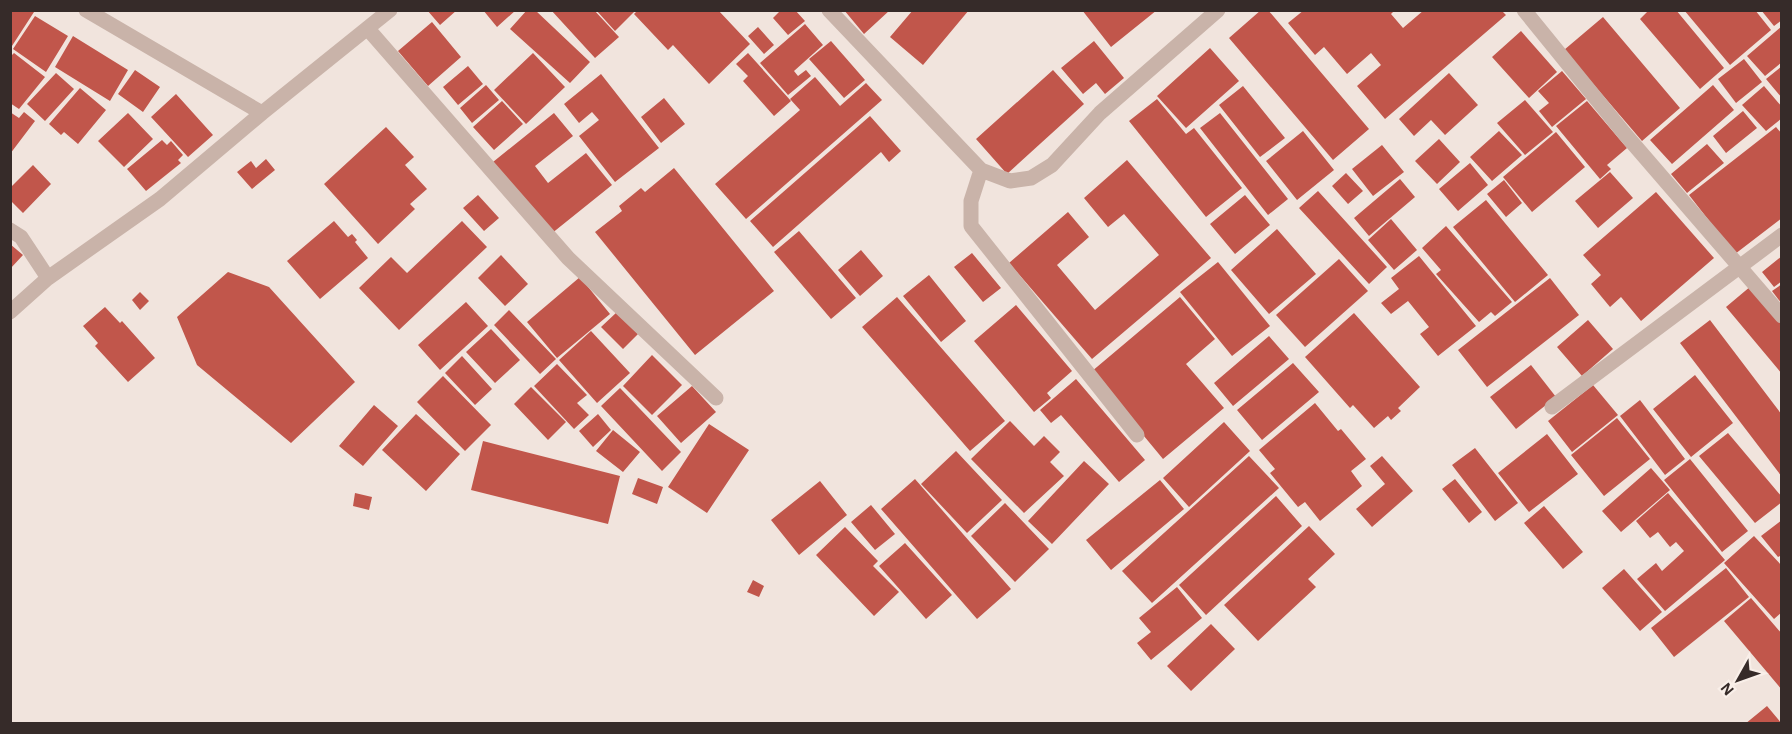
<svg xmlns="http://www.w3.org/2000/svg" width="1792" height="734" font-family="'Alegreya Sans',sans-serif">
<rect width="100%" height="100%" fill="#f1e4dd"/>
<path fill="#c1564b" d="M10,10L34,12L10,49Z
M427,10H457L440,25Z
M483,10H516L497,27Z
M527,10H535L590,62L570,83L510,29Z
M551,10H594L619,37L595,58Z
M596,10H636L615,31Z
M638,10H718L750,44L709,84L673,45L668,50L634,14Z
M781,10H795L805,21L788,35L773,18Z
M844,10H890L864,34Z
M913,10H969L923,65L890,37Z
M1082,10H1157L1111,47Z
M1261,10H1268L1369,129L1333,160L1229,38Z
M1304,10H1395L1391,14L1403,28L1424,10H1501L1506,15L1385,119L1357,86L1381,65L1371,53L1347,74L1324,47L1315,55L1288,23Z
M1649,10H1676L1724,68L1700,89L1640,19Z
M1684,10H1755L1771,30L1730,65Z
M1761,10H1782V20L1774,26Z
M35,16L68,36L46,72L13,49Z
M1603,17L1680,108L1642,141L1564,50Z
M432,22L461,57L428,86L398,51Z
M805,24L823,45L794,71L798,76L806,70L811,76L788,95L760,63Z
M1782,26V62L1765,76L1747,56Z
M758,27L774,45L764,54L748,36Z
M1521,31L1557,72L1529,98L1492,57Z
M73,36L128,70L110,101L55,67Z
M831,41L865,80L844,98L809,59Z
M1094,41L1124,78L1105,94L1096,83L1083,94L1061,68Z
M1210,48L1239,81L1186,128L1157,96Z
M14,53L45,77L19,109L10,103V57Z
M533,53L565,87L526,124L494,90Z
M748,53L791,101L774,116L743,81L748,76L736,64Z
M1744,59L1762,82L1736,103L1718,79Z
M468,66L483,84L458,105L443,87Z
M1782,66V98L1766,79Z
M135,70L160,87L143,112L118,94Z
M1053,70L1084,104L1007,174L976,139Z
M1562,71L1586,99L1552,127L1539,111L1549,103L1538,91Z
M56,73L74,89L45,121L27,104Z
M1449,73L1478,105L1445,135L1431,120L1414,136L1399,119Z
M601,74L659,148L615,182L579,136L599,120L592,112L579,123L564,104Z
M815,77L840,106L866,83L882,100L746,219L715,184L800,110L790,99Z
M486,85L499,100L472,123L460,108Z
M1713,85L1734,110L1672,164L1650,140Z
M1243,86L1285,138L1260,157L1219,105Z
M1764,86L1782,107V118L1766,131L1742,105Z
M80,88L106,110L78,144L64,132L61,135L49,124Z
M176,94L213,135L188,157L151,117Z
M664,98L685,124L661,143L641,117Z
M1157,99L1186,134L1194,128L1242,188L1206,217L1129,121Z
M1525,100L1553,132L1525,155L1497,123Z
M502,101L523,124L494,150L473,127Z
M1587,101L1627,148L1607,165L1611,169L1600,179L1556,126Z
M1743,111L1757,128L1726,153L1713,136Z
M10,112L19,118L24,112L35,121L10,154Z
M128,113L153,139L124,167L98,141Z
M554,113L573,136L535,166L548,183L586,153L612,185L551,234L493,162Z
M1220,113L1288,199L1268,215L1200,128Z
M870,116L901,151L889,162L881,152L773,247L750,221Z
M386,127L414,157L405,165L427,189L410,204L415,209L378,244L324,184Z
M1776,127L1782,134V218L1735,254L1689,195Z
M1303,131L1334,170L1297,200L1266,161Z
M1499,131L1522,155L1492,181L1470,157Z
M1556,132L1585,167L1532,212L1503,177Z
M1439,139L1460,162L1437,184L1415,161Z
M162,140L167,145L171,141L183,155L178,160L181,163L146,191L127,169Z
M1707,144L1724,163L1687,193L1671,174Z
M1382,145L1404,172L1373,196L1352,169Z
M266,159L275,170L252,189L237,172L251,161L256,168Z
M1127,160L1211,258L1092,359L1009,263L1068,212L1089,237L1057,265L1095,310L1159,255L1124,214L1108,227L1084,198Z
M1470,163L1488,185L1458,211L1439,189Z
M33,165L51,184L23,213L10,200V188Z
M674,168L774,291L695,355L595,232L622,211L619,206L641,188L645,192Z
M1610,172L1633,198L1598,228L1575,201Z
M1346,173L1363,191L1348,204L1332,186Z
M1400,179L1415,197L1369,236L1354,218Z
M1504,180L1522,203L1506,217L1487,194Z
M1318,191L1387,267L1369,284L1299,208Z
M1656,192L1714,258L1641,321L1621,297L1610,307L1591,284L1601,275L1583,255Z
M478,195L499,218L484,231L463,208Z
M1245,195L1270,225L1235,254L1210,224Z
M1486,200L1548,275L1515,302L1453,227Z
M1391,219L1417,250L1394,270L1368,240Z
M334,221L348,237L352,234L357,240L355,242L368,258L320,299L287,261Z
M462,221L487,247L399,330L359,288L391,257L407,273Z
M1446,226L1512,302L1495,316L1491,312L1479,322L1436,274L1441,270L1422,248Z
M1277,229L1316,274L1269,314L1231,270Z
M799,231L856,298L831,319L774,252Z
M10,244L23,255L10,269Z
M861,250L883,276L860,296L838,270Z
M972,253L1001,288L983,302L954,267Z
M501,255L528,284L505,306L478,278Z
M1419,256L1476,326L1438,356L1420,334L1429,327L1408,301L1391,314L1381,303L1399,289L1391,278Z
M1782,256V281L1774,287L1762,272Z
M1339,259L1368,291L1305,347L1276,315Z
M1218,262L1270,326L1232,356L1180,292Z
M228,272L269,287L355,382L291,443L197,365L177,317Z
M929,275L966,321L941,342L903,296Z
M580,277L610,314L557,358L527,322Z
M1550,278L1579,315L1487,387L1458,350Z
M1782,284V304L1772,291Z
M1751,286L1782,321V374L1726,307Z
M140,292L149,301L140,310L132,300Z
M897,297L1005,421L970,451L862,327Z
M1180,297L1215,339L1186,364L1224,408L1163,459L1091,372Z
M466,302L488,326L440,370L418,345Z
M1016,305L1072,371L1047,393L1051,398L1034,412L974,341Z
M105,307L120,323L122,321L155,358L128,382L95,346L98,343L83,326Z
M509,310L556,359L540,374L494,325Z
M617,312L638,334L623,349L601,327Z
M1354,313L1420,387L1398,408L1401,411L1391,420L1388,416L1374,428L1353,405L1350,408L1305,357Z
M1588,320L1613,349L1582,376L1557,347Z
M1710,320L1782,415V477L1680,343Z
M491,329L520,360L495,383L466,352Z
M591,331L630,373L597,403L559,360Z
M1269,336L1289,359L1233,406L1214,383Z
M652,355L682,385L652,415L623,386Z
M462,356L492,389L475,405L445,373Z
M1293,363L1319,392L1262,440L1237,410Z
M557,364L587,395L577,403L589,415L574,429L534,386Z
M1531,365L1556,397L1516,429L1490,397Z
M1695,375L1733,423L1691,457L1653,409Z
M443,376L491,425L465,451L417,402Z
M1076,379L1145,460L1119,482L1061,415L1051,423L1040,410Z
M1593,385L1618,415L1572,452L1548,421Z
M692,386L716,412L681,443L657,416Z
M531,387L566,422L548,440L514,404Z
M620,388L681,452L662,471L601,406Z
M1640,400L1685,459L1665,475L1620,416Z
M1315,403L1338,431L1341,429L1366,459L1351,471L1362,486L1320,521L1305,502L1298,507L1270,473L1275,469L1259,450Z
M374,405L398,426L363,466L339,446Z
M416,414L460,454L426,491L382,450Z
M598,414L611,430L593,447L579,431Z
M1617,418L1650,459L1604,496L1571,455Z
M1010,421L1034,446L1044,436L1060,452L1050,462L1064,476L1024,513L971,459Z
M1224,422L1250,451L1189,507L1163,478Z
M709,424L749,450L707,513L668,487Z
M613,430L640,452L623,472L596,451Z
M1728,433L1782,497V502L1755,523L1699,456Z
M1547,434L1578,474L1529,512L1498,473Z
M483,441L620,476L608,524L471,490Z
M1475,448L1518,503L1495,521L1452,465Z
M956,451L1002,500L967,533L921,484Z
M1249,456L1279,488L1152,603L1122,571Z
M1382,456L1413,491L1372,527L1356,509L1385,484L1370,466Z
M1690,459L1748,531L1722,552L1664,480Z
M1084,461L1109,484L1052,544L1028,521Z
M1651,468L1670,490L1621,532L1602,511Z
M638,478L663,487L657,504L632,494Z
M915,479L1011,589L977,619L881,509Z
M1455,479L1482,512L1469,523L1442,489Z
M1160,480L1184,509L1111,570L1086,540Z
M820,481L847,515L799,555L771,520Z
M355,493L372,497L369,510L353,506Z
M1668,493L1725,560L1665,611L1637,579L1656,563L1662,571L1684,551L1676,542L1670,547L1658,532L1650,538L1636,521Z
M1276,496L1302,526L1206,615L1179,585Z
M1005,503L1049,549L1015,582L971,536Z
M871,505L895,534L875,550L851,522Z
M1544,506L1583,552L1563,569L1524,523Z
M1782,520V555L1778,557L1761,536Z
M1309,526L1335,554L1308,579L1316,587L1258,641L1224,605Z
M845,527L878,561L873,566L899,592L874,616L816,555Z
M1754,536L1782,566V612L1774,619L1724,563Z
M905,543L952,595L926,619L879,566Z
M1726,568L1749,597L1674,657L1651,628Z
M1624,569L1662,612L1640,631L1602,588Z
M753,580L764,586L759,597L747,592Z
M1177,587L1202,618L1151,660L1137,643L1151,632L1139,618Z
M1751,598L1782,634V690L1724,621Z
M1211,624L1235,649L1191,691L1167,666Z
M1767,706L1782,724H1745Z"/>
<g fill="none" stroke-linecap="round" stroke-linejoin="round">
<path stroke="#c9b3a9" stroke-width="15" d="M86,10L262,113
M829,10L981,170L1010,181L1031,178L1052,165L1100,113L1218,10
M1524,10L1624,133L1782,316
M368,29L568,258L716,398
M981,170L971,201V226L1137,435
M10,230L21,237L48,278
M10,312L48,278L160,199L262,113L390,10
M1552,407L1782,235"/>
</g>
<rect width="1792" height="734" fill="none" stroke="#362b29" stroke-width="24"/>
<g transform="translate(1738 680) rotate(230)" stroke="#f9efe9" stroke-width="4.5" paint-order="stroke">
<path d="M0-4.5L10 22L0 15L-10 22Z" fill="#362b29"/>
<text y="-9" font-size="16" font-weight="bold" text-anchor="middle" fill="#362b29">N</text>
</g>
</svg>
